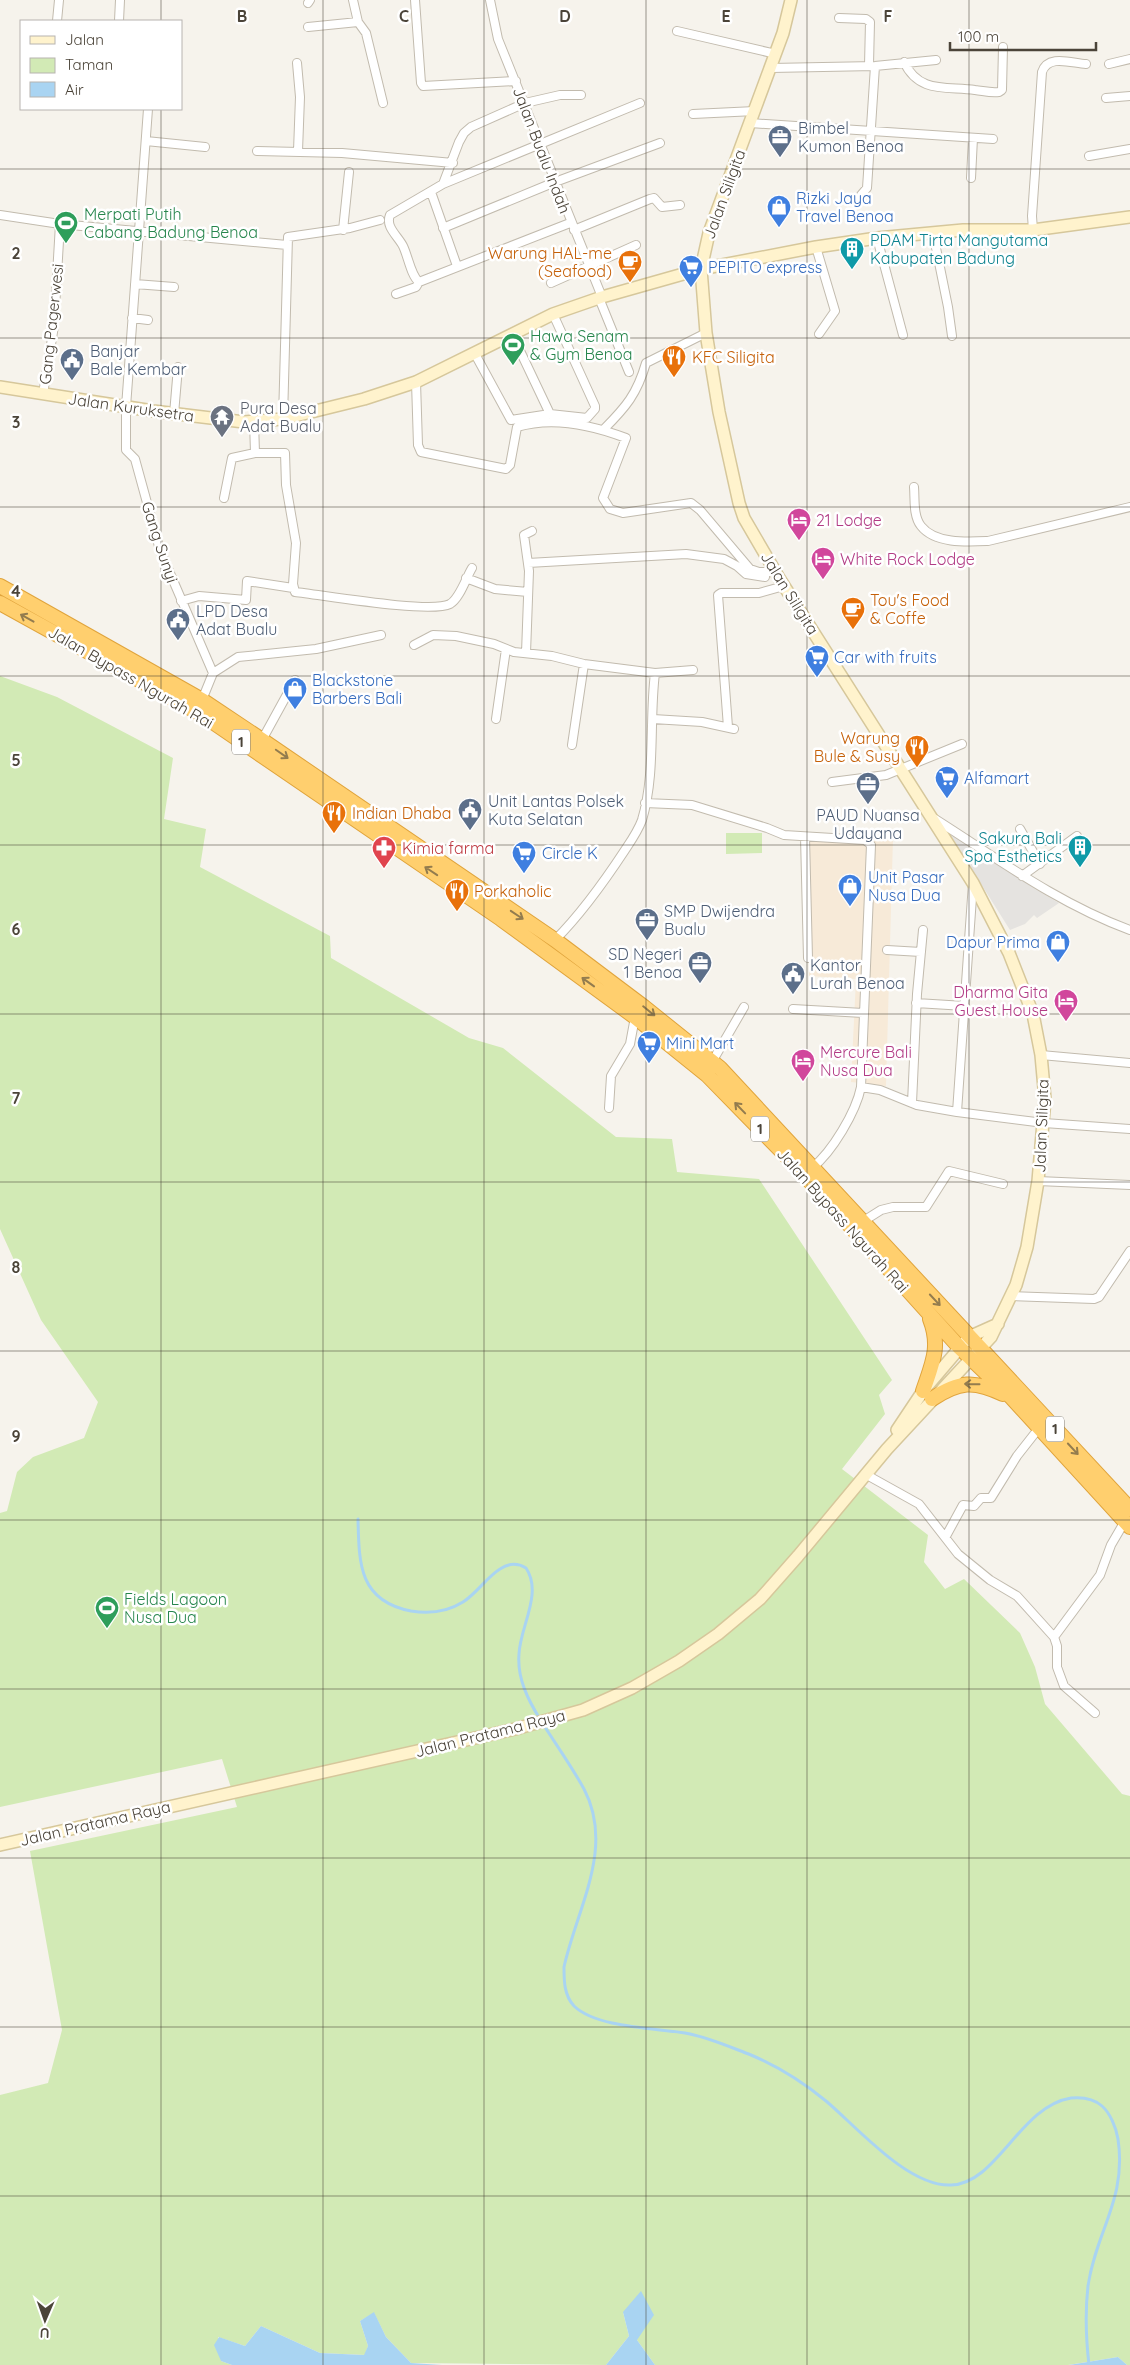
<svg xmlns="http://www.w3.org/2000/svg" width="1130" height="2365" font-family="Quicksand,sans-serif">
<rect width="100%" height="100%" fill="#f6f3ec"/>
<path fill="#f7ead8" d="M808,834L893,838L886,1086L851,1082L856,979L809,976Z"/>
<path fill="#d2eab5" d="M0,676L57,697L173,758L164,819L206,829L200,867L330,936L331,958L469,1038L503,1048L616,1137L672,1139L677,1172L759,1179L892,1380L879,1395L885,1414L842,1469L928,1535L924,1562L945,1589L964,1579L1020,1633L1035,1667L1045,1704L1122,1794L1130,1796V2365H1127L1118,2357L1068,2365H655L637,2340L623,2312L629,2336L606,2365L411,2363L386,2337L374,2313L360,2321L368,2346L365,2355L320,2353L261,2326L245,2346L218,2337L221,2361L232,2365H0V2095L48,2083L62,2030L30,1851L237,1807L222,1759L0,1807V1513L7,1511L17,1472L33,1457L84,1438L98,1402L41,1320L0,1229Z
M726,833H762V853L726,854Z"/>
<path fill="#e5e3e0" d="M949,833L1035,889L1059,903L1037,918L1034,915L1025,924L1010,930Z"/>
<path fill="#a9d4f2" d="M641,2291L654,2315L637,2340L655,2365H606L629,2336L623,2312Z
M374,2312L386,2337L411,2363L442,2365H232L221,2361L214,2345L219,2337L245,2346L261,2326L320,2353L364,2355L368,2346L360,2321Z
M1118,2357L1127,2365H1069Z"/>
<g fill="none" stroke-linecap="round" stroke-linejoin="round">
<path stroke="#a9d4f2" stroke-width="3" d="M358,1519C359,1564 359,1601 411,1611C429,1614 447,1612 463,1602C477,1593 487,1577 500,1569C509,1563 518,1563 526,1568C543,1593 520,1627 519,1654C517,1678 528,1700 540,1719
M543,1724C557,1746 572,1767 584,1789C615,1848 577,1908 564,1967C564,1981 564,1995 574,2006C597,2028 655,2028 685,2033C708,2037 730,2047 751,2055C777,2066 804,2083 826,2101C857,2127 908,2187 951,2185C997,2184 1020,2106 1071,2098C1082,2097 1093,2098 1102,2106C1110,2113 1116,2127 1118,2139C1127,2199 1096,2231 1088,2286C1085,2312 1086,2339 1089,2365"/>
<defs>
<path id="street" d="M353,0L358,22L366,33L383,103
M415,0L421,83L423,86L516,81
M490,0L498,39L602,297
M308,3L310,0
M839,18L866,19L870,22L869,65
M57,21L59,0
M119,21L120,0
M308,27L358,22
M677,31L776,54
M904,62C919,94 947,86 975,90C984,91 990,93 999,92L1002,90L1003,47
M297,63L300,97L298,151
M1109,64L1130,59
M771,68L875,66L936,60
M1106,98L1130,96
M148,109L126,407V450L135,459L160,550L213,673
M693,114L755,111
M750,123L993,139
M146,141L205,147
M257,151L342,153L453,163
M1089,156L1130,149
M971,178L973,138
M443,184L640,103
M431,192L457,266
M861,195L867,188L875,66
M0,215L60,224L287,245
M570,223L419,282C411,276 408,256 403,246C398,236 385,227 390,215L443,184L459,142L464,133L471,127L525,103L560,95H581
M443,228L555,182L660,143
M343,230L349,172
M574,230L650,199L654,198L662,207L680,205
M1033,230L1032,216L1042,72C1048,54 1071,63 1086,64
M933,233L948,307L952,336
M877,238L903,335
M816,247L835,311L819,334
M551,283L636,245
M135,284L174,287
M396,294L416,287L419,282
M599,298L629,372
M132,318L148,320
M512,334L550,414
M475,354L511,420L550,414L587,418L595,409V406L553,314
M416,382L418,445L421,452L506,469L510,465L517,427C553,416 592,425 626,438L603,498L610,509L623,513L691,503L700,510L750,569L759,572H776
M43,394L54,326L60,224
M174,414L178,367
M283,419L288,237L350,228L380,220
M604,429C626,407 637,394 646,363L706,333
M255,453H285L286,485L296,543L293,584L295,592C323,595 430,614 450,604C460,598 466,578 472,568
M914,487C915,499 913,516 921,526C935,544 967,542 988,541L1130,507
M224,498L232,458L255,453L254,421
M528,563L686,554L724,559L737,566L746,574L765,577
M466,578L495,589L528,592
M181,601L199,596L246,600L247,581L293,588
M414,645L433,635L456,636L494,644L514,652L552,656L584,664L655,673L693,670
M526,653L529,571L524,535L532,531
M202,700L213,673L238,657L316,649L381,635
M496,719L506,649
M653,719L702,722L734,729
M728,727L718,595L721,593H759L784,586
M262,740L295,680
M572,745L584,664
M832,782L886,775L962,744
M645,803L692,805L767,828L784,835L865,840L871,845L861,1087C856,1112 832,1152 812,1168
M935,819C998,859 1059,904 1130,930
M1020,829L1040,864
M805,837L808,958
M1022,876L1077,836
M555,940C582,913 604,882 625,850C631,841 638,831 642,820C656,773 649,721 655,673
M887,950L921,952
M916,1003L965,1006
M793,1009L863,1013
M1041,1055L1130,1063
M712,1062L744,1007
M861,1087L880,1090L917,1105L957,1112L1044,1123L1130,1129
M912,1103L917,994L923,930
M609,1108L611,1076L630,1044L635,1017
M957,1112L973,883
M1038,1181L1130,1185
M862,1222L881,1210L893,1207H926L949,1171L1003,1184
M1012,1296L1094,1299L1099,1297L1130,1251
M865,1474L919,1504L958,1554L990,1580L1017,1596L1054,1637L1057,1646V1667L1064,1686L1095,1713
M946,1536L963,1505L974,1506L981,1498H991L1017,1456L1039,1428
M1054,1637L1100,1575L1111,1545L1125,1521"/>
<path id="secondary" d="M0,387L153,411L244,422L283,419L364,399L416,382L553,314L602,297L701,269L816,247L877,238L963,230H1033L1130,217
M897,1430L923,1391L969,1337L998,1324
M0,1845L515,1729L583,1710L632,1688L679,1661L718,1634L760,1599L798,1556L887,1449L991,1337L1016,1285L1027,1247L1038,1181L1045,1099L1041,1055L1033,1014L1009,953L973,883L779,578L744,518L739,503L719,412L706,333L701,269L709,233L783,33L791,0"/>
<path id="highway" d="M0,586L202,700L262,740L555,940L644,1007L720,1068L1130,1509
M0,603L201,714L501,919L635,1017L707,1075L797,1167L960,1348L1012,1398L1130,1527
M923,1391C932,1364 941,1347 930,1319
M932,1399C959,1381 974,1380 1003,1394"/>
</defs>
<use href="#street" stroke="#c2bbae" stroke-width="10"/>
<use href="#secondary" stroke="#d6c79b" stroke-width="14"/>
<use href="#highway" stroke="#e0a43c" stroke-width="16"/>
<use href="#street" stroke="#fff" stroke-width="8"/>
<use href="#secondary" stroke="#fff3cd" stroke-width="11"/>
<use href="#highway" stroke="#ffcf6e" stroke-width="14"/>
</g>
<defs><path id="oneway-shaft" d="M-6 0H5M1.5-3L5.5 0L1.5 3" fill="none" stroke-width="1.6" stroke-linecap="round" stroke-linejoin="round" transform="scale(1.25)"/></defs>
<g stroke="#937c4e">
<use href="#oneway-shaft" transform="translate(27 618) rotate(-151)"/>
<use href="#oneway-shaft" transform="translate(282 754) rotate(35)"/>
<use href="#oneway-shaft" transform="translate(431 871) rotate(-146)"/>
<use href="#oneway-shaft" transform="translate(517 915) rotate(34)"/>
<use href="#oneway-shaft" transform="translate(588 982) rotate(-144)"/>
<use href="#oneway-shaft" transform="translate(649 1011) rotate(39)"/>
<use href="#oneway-shaft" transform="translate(740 1108) rotate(-134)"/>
<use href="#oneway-shaft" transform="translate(935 1300) rotate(47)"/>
<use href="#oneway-shaft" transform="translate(972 1384) rotate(-179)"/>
<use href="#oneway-shaft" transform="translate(1073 1449) rotate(47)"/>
</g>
<path fill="none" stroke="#4b4439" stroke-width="1" stroke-opacity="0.55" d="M161,0V21M323,0V2365M484,0V2365M646,0V2365M807,0V2365M969,0V2365M161,109V2365M0,169H1130M0,338H1130M0,507H1130M0,676H1130M0,845H1130M0,1014H1130M0,1182H1130M0,1351H1130M0,1520H1130M0,1689H1130M0,1858H1130M0,2027H1130M0,2196H1130"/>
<defs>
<symbol id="office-pin" viewBox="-11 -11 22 30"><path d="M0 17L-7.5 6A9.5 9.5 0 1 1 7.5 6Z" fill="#5c6f8a" stroke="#fff"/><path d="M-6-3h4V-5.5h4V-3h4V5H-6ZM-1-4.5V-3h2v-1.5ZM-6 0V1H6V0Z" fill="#fff"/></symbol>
<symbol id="shop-pin" viewBox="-11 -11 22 30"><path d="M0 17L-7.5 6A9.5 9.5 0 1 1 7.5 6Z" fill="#3f7fe0" stroke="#fff"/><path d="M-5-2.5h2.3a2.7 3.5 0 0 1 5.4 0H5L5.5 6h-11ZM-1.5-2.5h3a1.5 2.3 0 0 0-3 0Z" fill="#fff"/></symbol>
<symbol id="stadium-pin" viewBox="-11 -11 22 30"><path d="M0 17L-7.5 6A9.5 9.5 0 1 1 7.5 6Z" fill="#2e9e5b" stroke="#fff"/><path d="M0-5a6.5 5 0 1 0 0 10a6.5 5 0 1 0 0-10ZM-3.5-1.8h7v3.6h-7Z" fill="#fff"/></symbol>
<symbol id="building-pin" viewBox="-11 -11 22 30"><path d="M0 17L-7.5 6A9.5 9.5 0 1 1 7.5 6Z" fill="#0f9aa8" stroke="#fff"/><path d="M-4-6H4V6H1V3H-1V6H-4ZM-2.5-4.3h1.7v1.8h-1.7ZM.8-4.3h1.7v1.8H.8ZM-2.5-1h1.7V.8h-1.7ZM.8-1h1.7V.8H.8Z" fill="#fff"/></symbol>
<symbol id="cafe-pin" viewBox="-11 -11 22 30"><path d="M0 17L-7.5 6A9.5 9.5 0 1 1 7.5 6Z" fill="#e8710a" stroke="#fff"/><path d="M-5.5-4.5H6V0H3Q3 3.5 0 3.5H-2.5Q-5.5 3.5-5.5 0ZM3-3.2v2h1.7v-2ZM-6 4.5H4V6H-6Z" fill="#fff"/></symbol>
<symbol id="supermarket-pin" viewBox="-11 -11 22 30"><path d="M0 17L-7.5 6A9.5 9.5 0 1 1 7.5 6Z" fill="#3f7fe0" stroke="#fff"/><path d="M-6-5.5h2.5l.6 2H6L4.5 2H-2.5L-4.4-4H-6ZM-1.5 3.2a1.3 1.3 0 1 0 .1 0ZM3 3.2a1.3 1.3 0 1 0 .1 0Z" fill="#fff"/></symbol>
<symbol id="restaurant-pin" viewBox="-11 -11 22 30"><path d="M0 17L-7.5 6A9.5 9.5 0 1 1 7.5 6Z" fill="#e8710a" stroke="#fff"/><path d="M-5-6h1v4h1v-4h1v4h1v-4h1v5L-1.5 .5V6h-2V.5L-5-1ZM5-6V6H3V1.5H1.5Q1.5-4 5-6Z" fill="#fff"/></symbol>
<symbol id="civic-pin" viewBox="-11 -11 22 30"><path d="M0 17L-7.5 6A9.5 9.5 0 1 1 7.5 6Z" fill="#5c6f8a" stroke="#fff"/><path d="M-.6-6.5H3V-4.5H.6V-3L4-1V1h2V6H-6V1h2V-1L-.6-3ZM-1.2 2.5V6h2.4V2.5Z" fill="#fff"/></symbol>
<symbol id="temple-pin" viewBox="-11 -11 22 30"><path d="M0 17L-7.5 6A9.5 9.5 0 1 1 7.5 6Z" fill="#6b7280" stroke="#fff"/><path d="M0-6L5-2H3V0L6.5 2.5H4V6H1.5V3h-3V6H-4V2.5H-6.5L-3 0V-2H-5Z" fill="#fff"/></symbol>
<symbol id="hotel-pin" viewBox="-11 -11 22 30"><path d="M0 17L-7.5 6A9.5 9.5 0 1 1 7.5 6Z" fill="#d1479c" stroke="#fff"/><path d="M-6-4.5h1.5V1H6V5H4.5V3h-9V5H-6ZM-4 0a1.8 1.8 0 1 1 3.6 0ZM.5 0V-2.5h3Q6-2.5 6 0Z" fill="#fff"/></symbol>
<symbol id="pharmacy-pin" viewBox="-11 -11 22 30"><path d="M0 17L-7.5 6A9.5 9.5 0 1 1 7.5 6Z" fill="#e0444e" stroke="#fff"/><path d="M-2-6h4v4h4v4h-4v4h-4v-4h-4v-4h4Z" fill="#fff"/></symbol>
</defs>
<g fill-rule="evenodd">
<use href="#office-pin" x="766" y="123" width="28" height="38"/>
<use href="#shop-pin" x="765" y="193" width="28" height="38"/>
<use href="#stadium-pin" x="52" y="209" width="28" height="38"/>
<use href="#building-pin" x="838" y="235" width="28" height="38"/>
<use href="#cafe-pin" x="616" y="248" width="28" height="38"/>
<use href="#supermarket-pin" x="677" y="253" width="28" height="38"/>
<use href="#stadium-pin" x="499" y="331" width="28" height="38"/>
<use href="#restaurant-pin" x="660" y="343" width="28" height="38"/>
<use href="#civic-pin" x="58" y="346" width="28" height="38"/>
<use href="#temple-pin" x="208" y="403" width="28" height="38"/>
<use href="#hotel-pin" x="785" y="506" width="28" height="38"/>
<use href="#hotel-pin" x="809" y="545" width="28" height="38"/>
<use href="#cafe-pin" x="839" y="595" width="28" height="38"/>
<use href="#civic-pin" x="164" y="606" width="28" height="38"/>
<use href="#supermarket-pin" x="803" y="643" width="28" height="38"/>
<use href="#shop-pin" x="281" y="675" width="28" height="38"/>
<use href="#restaurant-pin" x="903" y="733" width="28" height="38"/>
<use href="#supermarket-pin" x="933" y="764" width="28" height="38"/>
<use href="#office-pin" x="854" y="770" width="28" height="38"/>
<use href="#civic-pin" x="456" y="796" width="28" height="38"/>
<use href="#restaurant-pin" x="320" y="799" width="28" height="38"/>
<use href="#building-pin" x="1066" y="833" width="28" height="38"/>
<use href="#pharmacy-pin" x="370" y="834" width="28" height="38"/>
<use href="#supermarket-pin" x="510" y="839" width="28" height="38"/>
<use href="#shop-pin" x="836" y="872" width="28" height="38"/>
<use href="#restaurant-pin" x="443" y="877" width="28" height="38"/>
<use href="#office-pin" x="633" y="906" width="28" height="38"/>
<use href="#shop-pin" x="1044" y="928" width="28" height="38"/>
<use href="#office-pin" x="686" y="949" width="28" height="38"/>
<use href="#civic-pin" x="779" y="960" width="28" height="38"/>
<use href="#hotel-pin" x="1052" y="987" width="28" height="38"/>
<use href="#supermarket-pin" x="635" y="1029" width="28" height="38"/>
<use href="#hotel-pin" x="789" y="1047" width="28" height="38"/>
<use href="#stadium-pin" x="93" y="1594" width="28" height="38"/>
</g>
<g text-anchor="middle" stroke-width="5" stroke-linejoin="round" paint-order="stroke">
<g fill="#fff" stroke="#817c74" stroke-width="1">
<rect x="232" y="729.5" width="18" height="25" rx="4"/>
<rect x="751" y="1116.5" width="18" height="25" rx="4"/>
<rect x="1046" y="1416.5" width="18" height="25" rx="4"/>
</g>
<g font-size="15" font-weight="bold" fill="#4b4439">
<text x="241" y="747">1</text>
<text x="760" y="1134">1</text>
<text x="1055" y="1434">1</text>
</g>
<g font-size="16" fill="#4e5e75" stroke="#fff" text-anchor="start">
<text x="798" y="134">Bimbel<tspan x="798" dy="18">Kumon Benoa</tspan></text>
<text x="90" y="357">Banjar<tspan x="90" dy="18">Bale Kembar</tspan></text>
<text x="196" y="617">LPD Desa<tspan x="196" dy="18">Adat Bualu</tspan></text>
<text x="488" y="807">Unit Lantas Polsek<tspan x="488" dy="18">Kuta Selatan</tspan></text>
<text x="868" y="821" text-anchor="middle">PAUD Nuansa<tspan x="868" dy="18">Udayana</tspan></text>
<text x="664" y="917">SMP Dwijendra<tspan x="664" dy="18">Bualu</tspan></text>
<text x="682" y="960" text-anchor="end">SD Negeri<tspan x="682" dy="18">1 Benoa</tspan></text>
<text x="810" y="971">Kantor<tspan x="810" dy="18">Lurah Benoa</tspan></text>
</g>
<g font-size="16" fill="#4b4439" stroke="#fff">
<text transform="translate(542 150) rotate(69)" y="6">Jalan Bualu Indah</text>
<text transform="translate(724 194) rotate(-70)" y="6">Jalan Siligita</text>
<text transform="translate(51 324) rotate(-84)" y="6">Gang Pagerwesi</text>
<text transform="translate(131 407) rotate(8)" y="6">Jalan Kuruksetra</text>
<text transform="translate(160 542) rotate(72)" y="6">Gang Sunyi</text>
<text transform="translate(790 593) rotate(58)" y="6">Jalan Siligita</text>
<text transform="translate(131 677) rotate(30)" y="6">Jalan Bypass Ngurah Rai</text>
<text transform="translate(1041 1126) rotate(-88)" y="6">Jalan Siligita</text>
<text transform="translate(843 1220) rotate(48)" y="6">Jalan Bypass Ngurah Rai</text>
<text transform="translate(490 1733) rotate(-14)" y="6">Jalan Pratama Raya</text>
<text transform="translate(95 1823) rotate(-13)" y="6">Jalan Pratama Raya</text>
</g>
<g font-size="16" fill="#366cbe" stroke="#fff" text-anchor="start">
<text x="796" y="204">Rizki Jaya<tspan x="796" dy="18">Travel Benoa</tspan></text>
<text x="708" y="273">PEPITO express</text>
<text x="834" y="663">Car with fruits</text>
<text x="312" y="686">Blackstone<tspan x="312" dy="18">Barbers Bali</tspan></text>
<text x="964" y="784">Alfamart</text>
<text x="542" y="859">Circle K</text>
<text x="868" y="883">Unit Pasar<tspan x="868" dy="18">Nusa Dua</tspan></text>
<text x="1040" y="948" text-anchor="end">Dapur Prima</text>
<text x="666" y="1049">Mini Mart</text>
</g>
<g font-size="16" fill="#27864d" stroke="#fff" text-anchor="start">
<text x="84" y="220">Merpati Putih<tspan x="84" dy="18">Cabang Badung Benoa</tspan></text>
<text x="530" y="342">Hawa Senam<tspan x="530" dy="18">&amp; Gym Benoa</tspan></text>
<text x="124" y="1605">Fields Lagoon<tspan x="124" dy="18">Nusa Dua</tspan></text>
</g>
<g font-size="16" fill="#0d838f" stroke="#fff" text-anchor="start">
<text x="870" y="246">PDAM Tirta Mangutama<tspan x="870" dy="18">Kabupaten Badung</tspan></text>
<text x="1062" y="844" text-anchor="end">Sakura Bali<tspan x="1062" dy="18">Spa Esthetics</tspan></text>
</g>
<g font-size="16" fill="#c56008" stroke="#fff" text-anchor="start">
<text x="612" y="259" text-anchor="end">Warung HAL-me<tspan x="612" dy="18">(Seafood)</tspan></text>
<text x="692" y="363">KFC Siligita</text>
<text x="870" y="606">Tou's Food<tspan x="870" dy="18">&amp; Coffe</tspan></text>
<text x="900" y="744" text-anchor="end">Warung<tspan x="900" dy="18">Bule &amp; Susy</tspan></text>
<text x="352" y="819">Indian Dhaba</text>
<text x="474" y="897">Porkaholic</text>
</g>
<g font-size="16" fill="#5b616d" stroke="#fff" text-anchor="start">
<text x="240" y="414">Pura Desa<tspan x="240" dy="18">Adat Bualu</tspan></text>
</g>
<g font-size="16" fill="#b23c85" stroke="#fff" text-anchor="start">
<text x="816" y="526">21 Lodge</text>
<text x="840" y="565">White Rock Lodge</text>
<text x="1048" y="998" text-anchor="end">Dharma Gita<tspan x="1048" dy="18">Guest House</tspan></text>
<text x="820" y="1058">Mercure Bali<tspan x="820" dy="18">Nusa Dua</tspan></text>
</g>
<g font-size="16" fill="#be3a42" stroke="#fff" text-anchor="start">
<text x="402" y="854">Kimia farma</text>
</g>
</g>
<g font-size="16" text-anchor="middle" font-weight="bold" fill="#4b4439" stroke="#fff" stroke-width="5" stroke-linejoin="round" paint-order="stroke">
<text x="242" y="22">B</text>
<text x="404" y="22">C</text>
<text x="565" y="22">D</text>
<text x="726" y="22">E</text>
<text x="888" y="22">F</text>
<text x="16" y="259">2</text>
<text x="16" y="428">3</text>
<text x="16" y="597">4</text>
<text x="16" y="766">5</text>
<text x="16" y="935">6</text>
<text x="16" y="1104">7</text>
<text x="16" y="1273">8</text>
<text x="16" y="1442">9</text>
</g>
<rect x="20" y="20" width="162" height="90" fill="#ffffff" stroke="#b7b4b0"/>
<rect x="30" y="36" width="25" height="8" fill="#fff3cd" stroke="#b7b4b0"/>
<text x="65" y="45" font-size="15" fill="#4b4439">Jalan</text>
<rect x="30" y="58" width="25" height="15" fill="#d2eab5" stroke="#b7b4b0"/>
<text x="65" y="70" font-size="15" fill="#4b4439">Taman</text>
<rect x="30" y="82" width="25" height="15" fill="#a9d4f2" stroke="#b7b4b0"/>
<text x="65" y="95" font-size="15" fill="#4b4439">Air</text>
<g transform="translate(45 2320) rotate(182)" stroke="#ffffff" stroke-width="4" paint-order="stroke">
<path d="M0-4L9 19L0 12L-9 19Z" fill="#4b4439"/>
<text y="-8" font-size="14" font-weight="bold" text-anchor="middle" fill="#4b4439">U</text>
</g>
<path d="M950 42v8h146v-8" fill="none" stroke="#4b4439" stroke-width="2.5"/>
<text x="958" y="42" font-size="15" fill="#4b4439" stroke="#ffffff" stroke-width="4" paint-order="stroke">100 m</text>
</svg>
